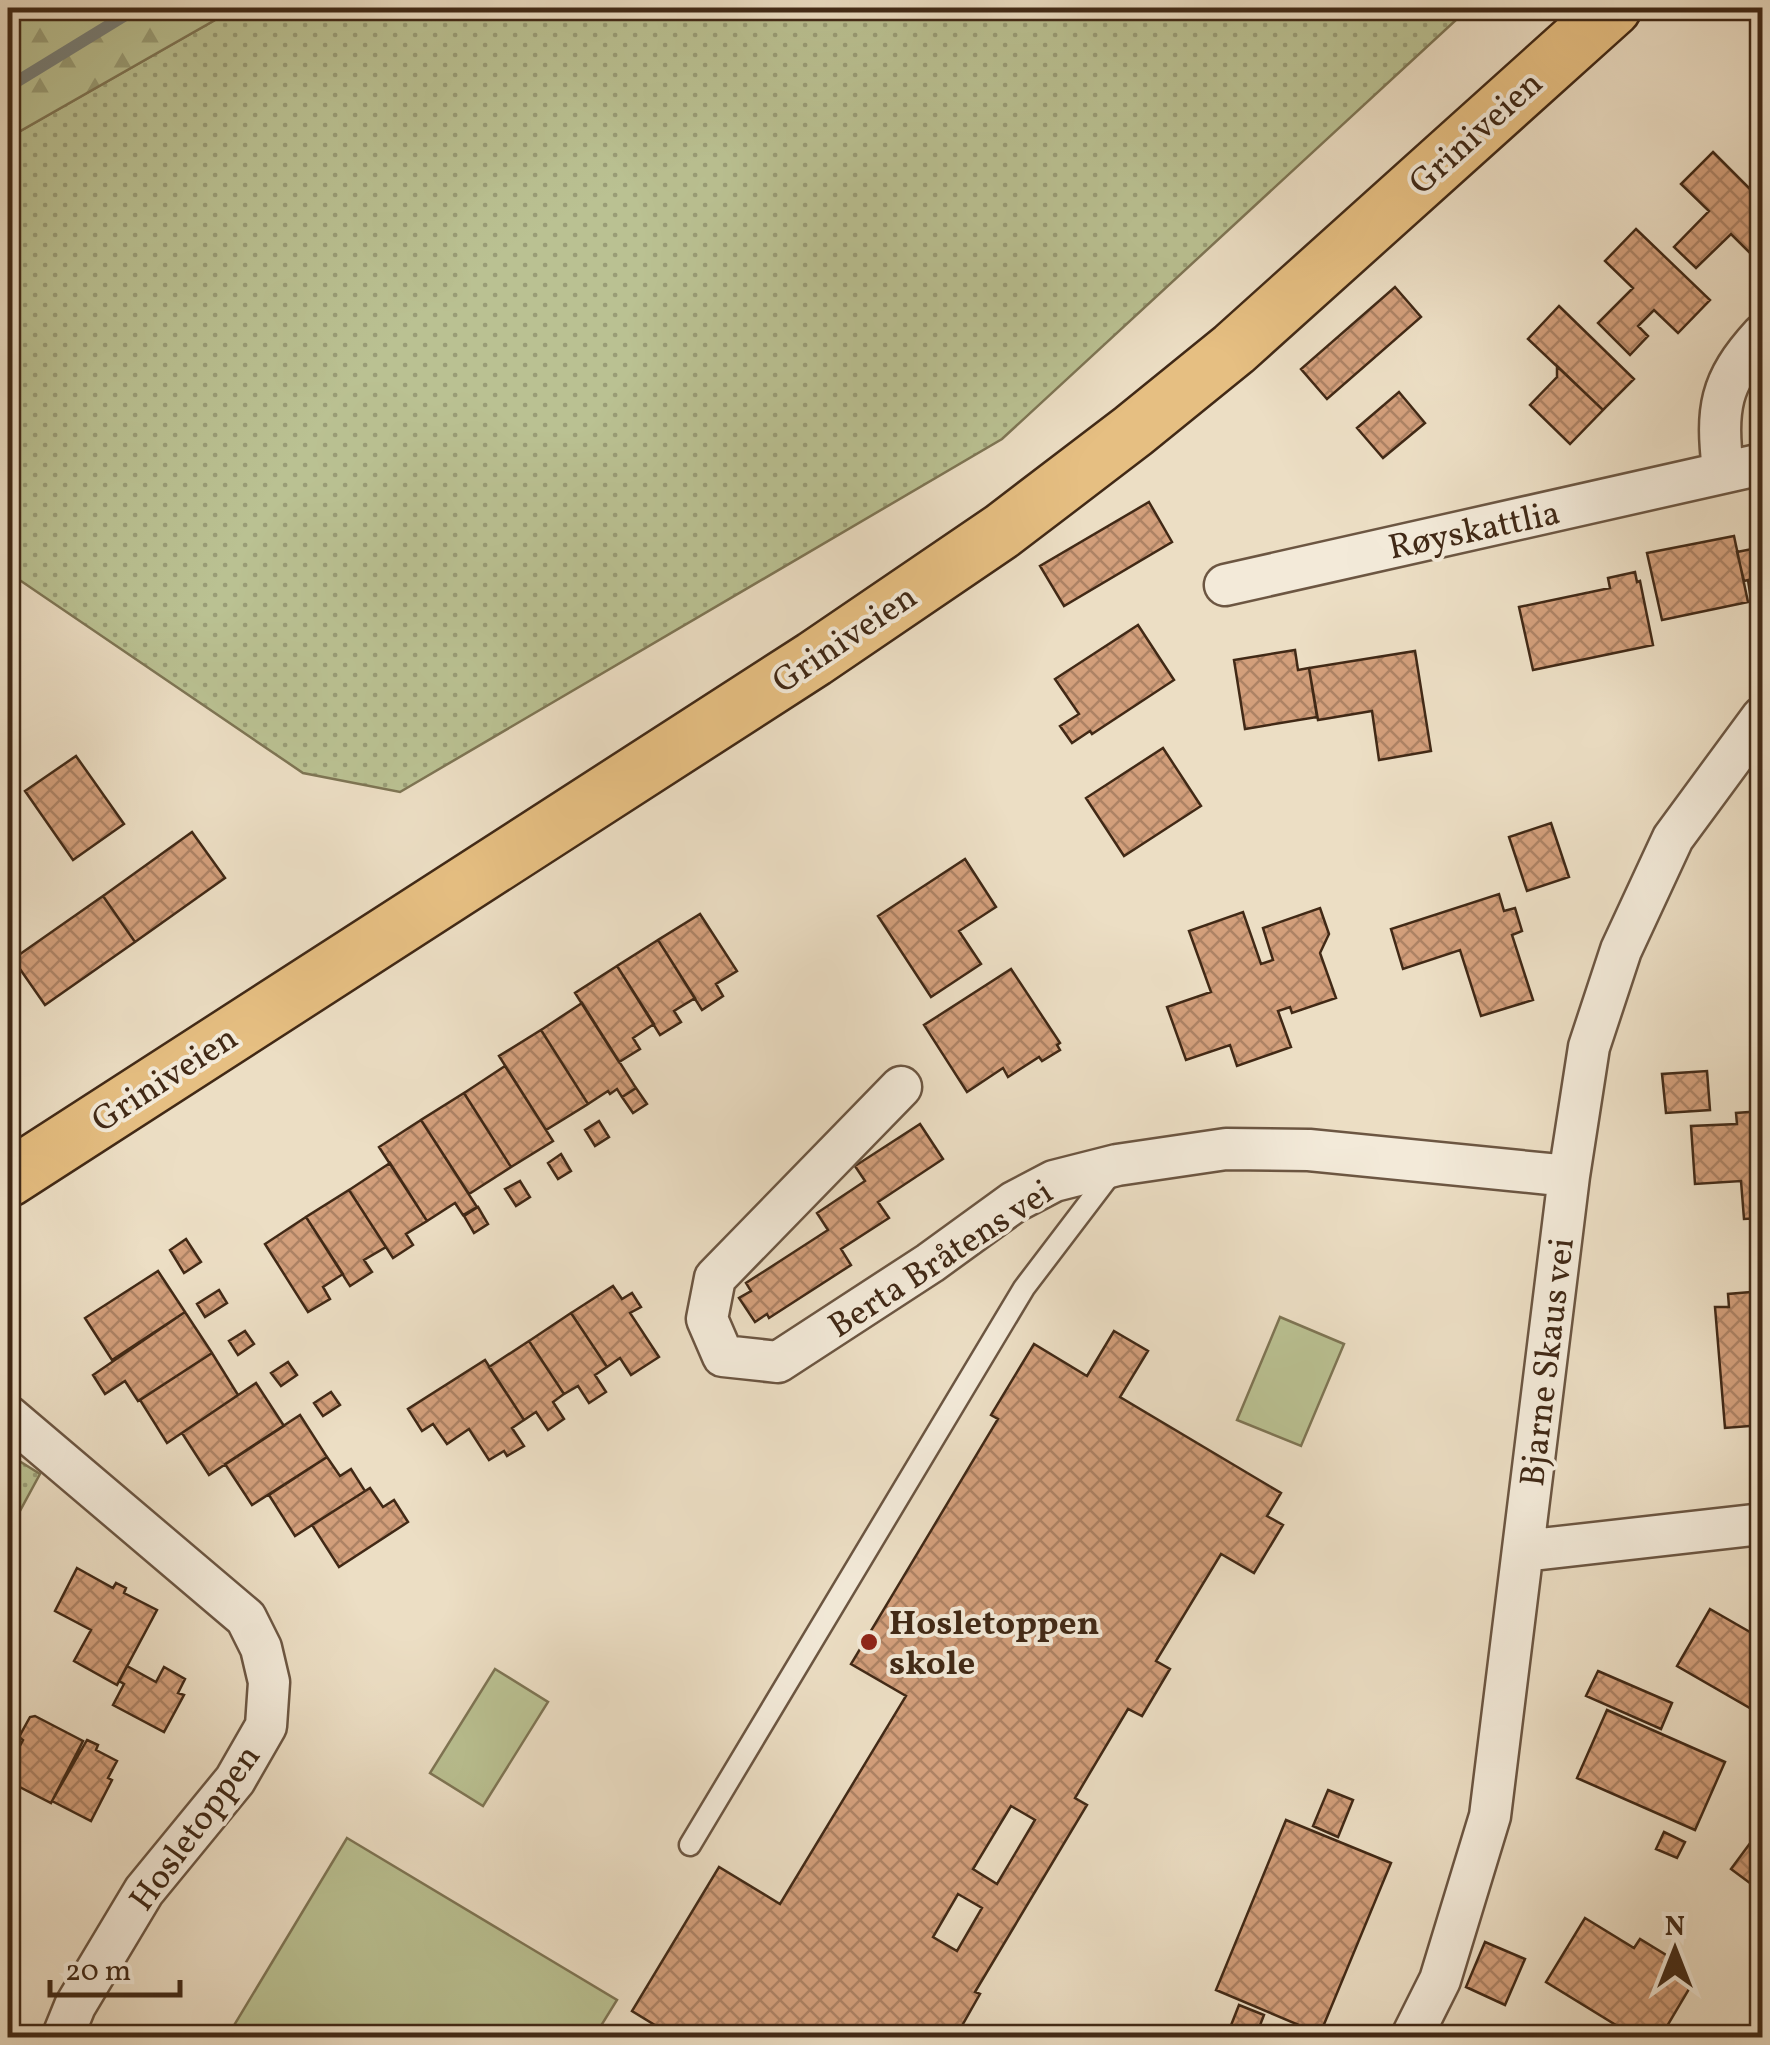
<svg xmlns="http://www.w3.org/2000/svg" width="1770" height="2045" font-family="Vollkorn,serif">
<defs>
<pattern id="grass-dots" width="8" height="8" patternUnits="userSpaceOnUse" patternTransform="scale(2.5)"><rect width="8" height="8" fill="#bac192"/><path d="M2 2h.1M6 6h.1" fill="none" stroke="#999d76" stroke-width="1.8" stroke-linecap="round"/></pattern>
<pattern id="forest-firs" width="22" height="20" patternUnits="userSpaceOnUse" patternTransform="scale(2.5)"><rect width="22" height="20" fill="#bac192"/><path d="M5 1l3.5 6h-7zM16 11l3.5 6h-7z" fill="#999d76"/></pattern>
<pattern id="building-cross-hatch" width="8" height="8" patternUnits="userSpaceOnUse" patternTransform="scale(2.5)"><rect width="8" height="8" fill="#d39f7b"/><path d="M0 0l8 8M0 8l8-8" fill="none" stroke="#ad8264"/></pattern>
</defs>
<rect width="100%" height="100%" fill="#ecdec4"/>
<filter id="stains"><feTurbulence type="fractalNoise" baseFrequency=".002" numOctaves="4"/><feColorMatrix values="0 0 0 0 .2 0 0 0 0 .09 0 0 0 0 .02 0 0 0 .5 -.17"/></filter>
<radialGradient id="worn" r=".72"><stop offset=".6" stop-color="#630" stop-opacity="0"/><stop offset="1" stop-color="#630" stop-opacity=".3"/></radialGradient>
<path fill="url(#grass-dots)" stroke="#7e7554" stroke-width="2.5" d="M236,8H1469L1002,439L400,792L303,773L21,581L8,583V138Z
M8,1454L40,1474L8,1533Z"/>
<path fill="url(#forest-firs)" stroke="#7e7554" stroke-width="2.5" d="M21,8H236L8,138V15Z"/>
<path fill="#bac192" stroke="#7e7554" stroke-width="2.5" d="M1280,1317L1344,1344L1301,1446L1237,1420Z
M495,1669L548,1702L483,1806L430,1773Z
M347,1838L617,2000L594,2037H227Z"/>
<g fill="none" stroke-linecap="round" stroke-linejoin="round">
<path stroke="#78807a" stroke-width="12" d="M8,87L137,8"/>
</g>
<path fill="url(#building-cross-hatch)" stroke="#412916" stroke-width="2.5" fill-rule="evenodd" d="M1713,152L1762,201V247L1753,256L1731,234L1696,268L1674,247L1709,211L1681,184Z
M1636,229L1710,300L1678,333L1654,310L1638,326L1648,336L1630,355L1598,323L1633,288L1605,261Z
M1395,287L1421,317L1327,399L1301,369Z
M1559,306L1634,379L1603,410L1528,339Z
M1557,366L1603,410L1570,444L1530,405L1557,377Z
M1399,392L1425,423L1383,458L1357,428Z
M1149,502L1172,542L1064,606L1040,566Z
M1734,536L1748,602L1662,620L1647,553Z
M1762,547V590L1750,593L1748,580L1744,581L1737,552Z
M1635,572L1637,582L1640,581L1653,645L1533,670L1519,607L1610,588L1608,578Z
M1138,625L1174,680L1092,734L1090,731L1072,743L1060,726L1079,714L1055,679Z
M1295,650L1298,670L1309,668L1317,717L1245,729L1234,660Z
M1415,651L1431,751L1379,760L1372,711L1318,720L1309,668Z
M1163,748L1201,806L1124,856L1086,798Z
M76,756L124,824L73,860L25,791Z
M1551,823L1569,877L1527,891L1509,837Z
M192,832L225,878L135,942L103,896Z
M965,859L996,907L959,931L981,964L931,997L878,916Z
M1499,894L1504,911L1515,908L1522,931L1512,935L1533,1000L1481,1016L1460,950L1403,969L1391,929Z
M103,896L135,942L45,1005L13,959Z
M1320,908L1329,934L1320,953L1336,998L1292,1013L1290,1007L1278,1011L1291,1047L1237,1066L1230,1045L1186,1060L1167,1007L1211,992L1189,931L1243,912L1261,964L1273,960L1263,928Z
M700,914L737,971L716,984L723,996L702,1010L658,940Z
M658,940L695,998L674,1011L681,1022L660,1035L617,966Z
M617,966L654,1024L633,1038L640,1049L619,1062L575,993Z
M1011,969L1060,1043L1057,1045L1060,1050L1042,1061L1039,1057L1008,1077L1003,1068L967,1092L924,1025Z
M582,1003L636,1088L622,1097L617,1089L610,1094L608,1091L588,1104L541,1030Z
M541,1030L588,1104L546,1130L499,1056Z
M505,1066L553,1141L511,1167L464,1093Z
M1707,1071L1710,1110L1666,1113L1662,1074Z
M636,1088L647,1104L633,1113L622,1097Z
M464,1093L511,1167L469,1194L421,1120Z
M1762,1111V1218L1744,1219L1741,1181L1695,1184L1691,1126L1737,1124L1736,1113Z
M421,1120L477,1207L463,1215L455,1203L427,1221L379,1147Z
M599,1121L609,1137L595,1146L585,1130Z
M920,1124L943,1159L878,1202L889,1218L841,1249L851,1265L769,1318L767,1314L755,1322L739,1298L751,1291L746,1283L828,1230L817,1213L865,1181L855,1166Z
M561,1154L571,1171L558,1179L548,1163Z
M390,1163L427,1221L406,1234L413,1245L393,1258L349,1190Z
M520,1181L530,1197L516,1206L505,1189Z
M349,1190L386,1247L364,1260L372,1272L350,1286L306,1217Z
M478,1207L488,1224L474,1233L464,1216Z
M306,1217L343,1274L323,1287L330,1299L308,1312L265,1244Z
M186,1239L201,1262L184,1273L170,1250Z
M158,1271L185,1312L112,1360L85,1318Z
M613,1286L622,1299L632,1293L641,1307L630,1313L659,1357L631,1375L620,1358L607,1367L571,1313Z
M219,1290L227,1303L205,1317L197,1304Z
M1762,1291V1425L1725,1428L1715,1307H1729L1728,1294Z
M185,1312L212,1353L138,1401L125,1381L105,1394L93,1375Z
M571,1313L607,1367L595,1375L606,1392L589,1403L578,1386L564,1394L529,1341Z
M245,1331L254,1344L238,1355L229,1341Z
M1114,1331L1148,1351L1120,1397L1281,1493L1267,1516L1283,1525L1254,1573L1221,1554L1156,1661L1170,1669L1142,1716L1128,1709L1075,1798L1087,1805L975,1992L980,1994L955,2038H676L632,2011L719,1867L780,1904L906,1696L851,1664L998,1419L991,1415L1034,1344L1087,1376ZM1011,1806L1035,1820L997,1884L973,1869ZM958,1894L982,1908L957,1951L933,1937Z
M529,1341L564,1394L553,1402L564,1419L548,1430L536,1412L524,1420L489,1367Z
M212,1353L238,1395L167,1443L140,1400Z
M485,1360L524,1420L512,1428L524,1446L507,1456L504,1451L489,1460L469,1429L447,1444L433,1424L422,1431L408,1409Z
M288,1362L297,1375L281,1386L271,1373Z
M256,1383L284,1426L209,1475L182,1433Z
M331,1392L340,1405L323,1416L314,1403Z
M300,1415L327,1457L252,1505L225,1464Z
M327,1457L340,1476L351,1469L365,1491L295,1536L269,1495Z
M370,1488L383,1507L394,1500L408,1522L339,1567L312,1525Z
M77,1568L113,1588L116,1583L126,1588L124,1593L157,1610L117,1685L74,1661L91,1630L55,1611Z
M1710,1609L1762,1639V1715L1677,1666Z
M127,1666L156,1682L164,1667L185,1679L178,1693L184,1695L164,1732L113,1705L124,1684L119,1681Z
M1598,1671L1672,1703L1661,1729L1586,1696Z
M1607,1710L1725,1762L1695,1830L1577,1778Z
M35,1716L83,1741L51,1803L8,1781V1768L23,1740L19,1737L30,1717Z
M87,1740L98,1745L96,1750L117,1761L108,1778L112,1780L91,1821L52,1801Z
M1328,1790L1353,1800L1338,1837L1313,1826Z
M1286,1820L1391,1863L1320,2034L1216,1990Z
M1762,1827V1892L1731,1869Z
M1664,1832L1685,1842L1677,1858L1656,1849Z
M1585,1918L1634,1948L1640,1939L1671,1958L1665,1968L1692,1984L1660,2038H1637L1546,1982Z
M1485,1942L1525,1959L1505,2005L1466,1987Z
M1239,2005L1264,2015L1255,2038H1226Z"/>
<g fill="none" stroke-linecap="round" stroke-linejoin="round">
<defs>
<path id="lane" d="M690,1845L1024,1288L1113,1171"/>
<path id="street" d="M1723,471C1716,409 1719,382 1762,335
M1225,585L1762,464
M901,1087L715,1278L707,1319L723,1356L778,1362L930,1263L1014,1202L1054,1181L1117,1165L1226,1149L1309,1150L1569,1176
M8,1416L246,1618L261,1648L269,1682L266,1726L235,1780L144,1891L75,2006L62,2038
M1524,1551L1762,1524
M1411,2038L1440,1980L1490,1816L1569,1176L1589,1047L1621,950L1673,838L1762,717"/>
<path id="primary" d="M8,1179L814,659L1002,531L1133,431L1234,349L1613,8"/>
</defs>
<use href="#lane" stroke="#6c5642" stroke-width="25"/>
<use href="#street" stroke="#6c5642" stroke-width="45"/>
<use href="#primary" stroke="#412916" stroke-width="60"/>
<use href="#lane" stroke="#f3ead9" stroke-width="20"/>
<use href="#street" stroke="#f3ead9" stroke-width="40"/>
<use href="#primary" stroke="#e6bf82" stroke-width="55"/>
</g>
<circle fill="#8f2418" stroke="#f3ead9" stroke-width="4" cx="869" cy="1642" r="10"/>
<g text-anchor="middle" stroke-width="8" stroke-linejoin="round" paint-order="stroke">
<g font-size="35" fill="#412916" stroke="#f3ead9">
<text transform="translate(1475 132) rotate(-42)" y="12">Griniveien</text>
<text transform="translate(1474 529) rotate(-12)" y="12">Røyskattlia</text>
<text transform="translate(844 638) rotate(-34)" y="12">Griniveien</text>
<text transform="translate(164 1078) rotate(-33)" y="12">Griniveien</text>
<text transform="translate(940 1258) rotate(-33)" y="12">Berta Bråtens vei</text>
<text transform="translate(1546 1362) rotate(-83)" y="12">Bjarne Skaus vei</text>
<text transform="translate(194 1827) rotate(-54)" y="12">Hosletoppen</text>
</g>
<g font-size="35" font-weight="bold" fill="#412916" stroke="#f3ead9" text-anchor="start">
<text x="889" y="1634">Hosletoppen<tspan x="889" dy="40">skole</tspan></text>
</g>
</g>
<rect width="1770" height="2045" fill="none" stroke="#ecdec4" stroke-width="40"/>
<rect x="10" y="10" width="1750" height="2025" fill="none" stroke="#412916" stroke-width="5"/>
<rect x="20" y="20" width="1730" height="2005" fill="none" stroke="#412916" stroke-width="2.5"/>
<g transform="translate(1675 1950)" stroke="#f3ead9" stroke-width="8" paint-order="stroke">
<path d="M0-8L18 38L0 25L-18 38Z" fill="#412916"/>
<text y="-15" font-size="28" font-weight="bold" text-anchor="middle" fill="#412916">N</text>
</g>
<path d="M50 1980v15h130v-15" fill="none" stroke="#412916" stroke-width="5"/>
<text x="65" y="1980" font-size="30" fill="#412916" stroke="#f3ead9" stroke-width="8" paint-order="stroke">20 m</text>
<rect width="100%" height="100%" filter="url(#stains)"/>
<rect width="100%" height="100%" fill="url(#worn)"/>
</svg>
